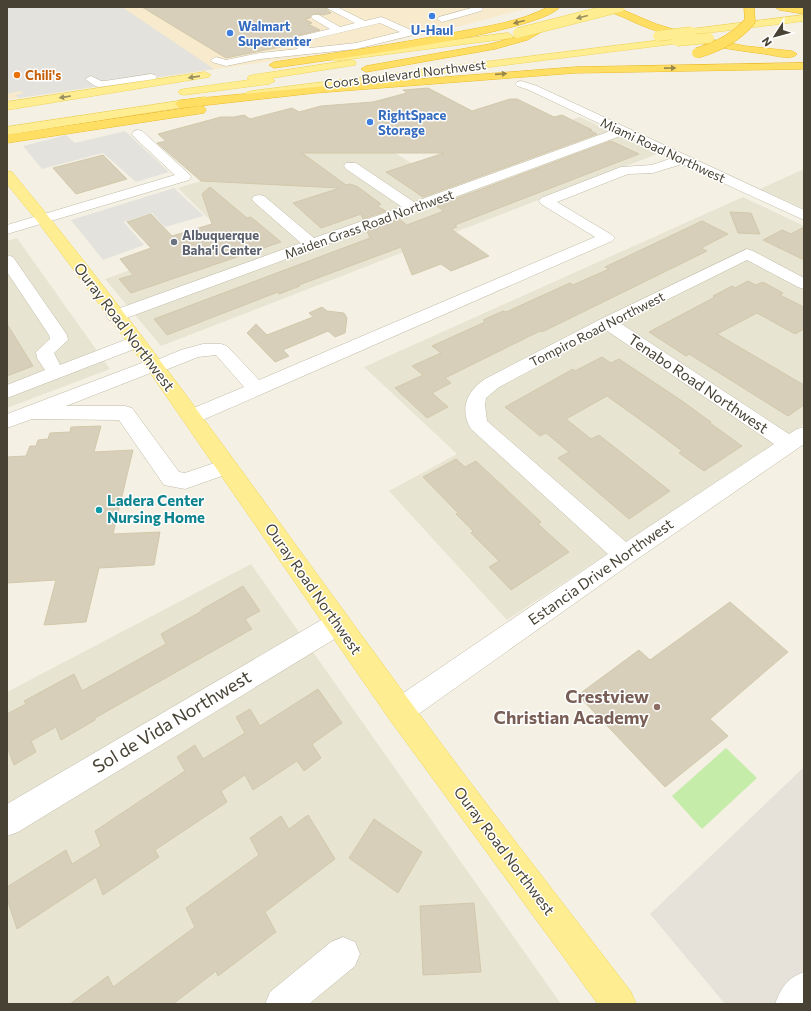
<svg xmlns="http://www.w3.org/2000/svg" width="811" height="1011" font-family="Commissioner,sans-serif">
<rect width="100%" height="100%" fill="#f4f1e4"/>
<path fill="#e8e4d2" d="M580,117L657,154L161,346L105,279L226,236L178,188L275,158L356,128L422,170Z
M804,169V209L760,189Z
M743,197L804,226V424L507,620L389,491L457,454L364,367Z
M17,238L110,369L7,408V241Z
M251,564L561,1004H7V692Z"/>
<path fill="#f8ebcd" d="M7,7H533L449,29L360,48L7,100Z"/>
<path fill="#e6e2da" d="M804,767V1004H725L650,914Z"/>
<path fill="#c6eca9" d="M726,748L757,778L702,829L672,796Z"/>
<path fill="#e4e2dd" d="M7,7H122L214,69L19,98L16,95L24,93L20,91L7,94Z
M125,131L169,172L136,182L103,153L42,169L23,146L66,135L75,143Z
M174,188L204,216L165,227L152,213L124,222L144,245L103,260L71,220Z"/>
<path fill="#d7cfb9" stroke="#d2c8ab" d="M142,7H324L331,13L323,15L319,14H312L310,18L305,19L312,23L308,24L320,30L288,38L286,41L275,44L280,47L226,58Z
M428,88L472,111L510,99H517L554,117L562,115L592,130H589L597,134L423,197L386,172L444,153H302L346,185L350,184L358,187L381,204L377,206L386,211L363,219L361,214L321,228L293,203L340,188L201,181L157,143L166,141L158,134L221,117H234L244,115L250,119L292,108L299,112L321,106L373,102L407,93L403,90Z
M611,141L639,154L455,225L457,227L451,229L489,256L451,271L441,264L412,275L401,247L299,285L300,286L279,294L278,292L167,335L154,319L370,238L367,231L399,219L407,225L444,211L436,206Z
M103,155L127,179L76,194L53,168Z
M210,187L247,218L251,217L281,242L131,293L119,279L133,275L120,259L151,248L127,222L151,214L172,236L212,224L202,194Z
M730,212L751,213L760,234L738,233Z
M702,221L728,234L701,248L707,251L591,308L542,332L540,331L445,378L451,383L432,393L448,407L427,418L395,388L423,375L412,366L441,353L432,346L485,322L483,320L503,311L506,312L570,283L573,285L609,269L605,267Z
M804,227V260L763,240L782,230L791,234Z
M748,281L756,285L763,282L783,293L780,295L804,307V329L795,334L757,313L717,334L804,385V405L788,416L689,354L686,356L649,332L715,297L713,296L732,286L735,288Z
M322,307L327,311L344,313L347,318L345,333L335,337L328,331L283,350L289,356L275,362L247,333L256,324L267,335L313,317L309,313Z
M7,324L33,366L7,376Z
M602,357L611,363L619,359L682,401L711,422L710,423L742,446L704,471L679,453L682,451L653,429L607,396L566,419L591,439L599,435L670,491L629,519L558,458L569,452L546,433L540,436L505,407L573,369L575,371Z
M101,426L94,452L133,450L113,534L160,532L154,565L99,568L86,622L44,625L56,580L7,583V457L26,456L30,446H36L38,440L48,439L50,433L70,432L71,427Z
M456,459L465,467L476,461L541,522L538,524L569,552L511,590L489,567L499,561L471,533L473,531L456,514L458,513L423,477Z
M243,586L260,611L245,619L252,629L95,718V720L61,740L56,727L31,741L36,752L14,765L7,747V714L26,704L24,701L74,674L82,691L166,644L161,634L202,611L201,610Z
M730,602L788,652L710,719L728,736L665,787L578,695L639,650L650,660Z
M318,689L342,723L312,744L321,758L304,771L297,761L253,790L245,775L221,791L227,802L155,850L159,857L103,895L96,877L17,929L7,899V887L66,850L72,864L101,846L95,831L185,771L177,757L195,745L203,759L245,733L236,717L250,709L260,726Z
M308,815L335,859L265,912L276,932L218,976L216,971L173,1004H70L108,976L113,987L195,927L186,908L259,855L250,838L281,816L289,829Z
M374,819L422,852L398,893L349,858Z
M474,903L481,972L423,975L420,906Z"/>
<g fill="none" stroke-linecap="round" stroke-linejoin="round">
<defs>
<path id="minor" d="M325,7H337L365,21L381,17L384,18L413,31L414,33L413,35L356,49L260,59L226,66L212,62L211,60L216,57L226,60L260,53L298,49L287,41L288,39L330,29L313,19L311,17L313,15H319L340,27L355,23ZM380,23L400,32L356,43L310,48L301,42Z
M475,7H481L483,9L481,11L442,22L437,19L439,17Z
M151,74L155,75L157,77L155,79L99,87L95,86L85,79L91,76L101,81H105Z
M521,81L537,86L804,210V220L682,164L653,173L628,174L557,202L612,235L615,238L612,241L198,422L191,424L184,422L181,417L184,412L244,387L216,355L198,357L163,371L153,372L66,406H125L132,408L179,472L185,473L226,459L233,462L237,467L233,472L185,489L164,485L119,420L32,419L7,428V414L147,361L157,360L181,350L203,344H221L227,346L259,380L595,237L541,204L539,201L541,198L621,167L652,165L672,158L623,135L121,320L115,321L109,320L106,316L109,312L301,243L254,202L252,199L254,196L259,195L264,196L314,238L402,207L346,169L344,166L346,163H356L414,202L613,130L529,90L517,86L515,84L517,82Z
M138,130L142,131L189,174L191,177L189,180L7,234V225L175,175L134,137L132,134L134,131Z
M747,249L753,251L804,278V289L798,287L747,260L620,323L789,434L797,429L804,427V444L633,562L410,720L400,724L390,720L386,711L390,702L608,554L471,429C459,409 467,391 485,379L601,319ZM606,330L774,444L626,542L487,421L485,405L486,398L499,387Z
M7,255L13,257L67,335L68,340L54,353L60,365L130,338L136,336L142,338L145,342L142,346L7,398V385L45,370L37,358L36,352L50,339L49,335L7,272Z
M337,613L346,616L350,624L346,632L18,832L7,836V804L328,616Z
M343,937L355,942L360,954L355,966L309,1004H265L270,992L331,942Z
M804,972V1004H775C782,987 786,979 804,972Z"/>
<path id="major" d="M804,15V21L691,35L686,32L691,29Z
M508,33L513,36L512,38L335,61L330,58L335,55Z
M677,38L681,39L682,41L681,43L251,97L247,96L245,94L247,92L251,91Z
M351,60L355,61L356,63L355,65L272,78L275,81L269,84L184,95L180,94L178,92L180,90L184,89L249,80L247,78L249,76L253,75Z
M205,72L211,75L209,77L7,110V102Z
M205,97L209,99L211,101L209,103L7,135V127Z
M7,171L12,172C153,342 278,523 409,700C481,799 557,895 631,992L636,1004H598L390,720L149,371L38,222L7,184Z"/>
<path id="highway" d="M548,7H560C537,34 320,61 274,68L269,65L274,62C335,53 397,44 457,32C488,26 520,22 548,7Z
M604,7H616L656,24L699,37L745,46L792,51L797,54C792,61 773,55 765,54C717,48 667,39 623,17C617,15 609,12 604,7Z
M775,7L804,8V14L780,10Z
M551,20L556,23L554,25L527,40L495,49L366,72L361,69L366,66L490,44L519,36Z
M804,63V69L575,73L315,93L181,108L177,106L175,104L177,102L181,100L315,87L575,67Z
M200,106L204,107L206,110L204,113L7,143V135Z"/>
</defs>
<use href="#minor" stroke="#c0baa6" stroke-width="1"/>
<use href="#major" stroke="#efd457" stroke-width="1"/>
<use href="#highway" stroke="#ecbb26" stroke-width="1"/>
<use href="#minor" fill="#fff" fill-rule="evenodd"/>
<use href="#major" fill="#ffed92" fill-rule="evenodd"/>
<use href="#highway" fill="#ffde64" fill-rule="evenodd"/>
<defs>
<path id="major-bridge" d="M518,33L620,7
M658,36L691,32
M677,41L709,38"/>
<path id="highway-bridge" d="M697,53C718,47 736,38 750,21L749,7"/>
</defs>
<use href="#major-bridge" stroke="#efd457" stroke-width="11" stroke-linecap="butt"/>
<use href="#highway-bridge" stroke="#ecbb26" stroke-width="11" stroke-linecap="butt"/>
<use href="#major-bridge" stroke="#ffed92" stroke-width="10"/>
<use href="#highway-bridge" stroke="#ffde64" stroke-width="10"/>
</g>
<defs><path id="oneway-solid" d="M-6-.8H1V-3.2L6.5 0L1 3.2V.8H-6Z"/></defs>
<g fill="#9a8f5e">
<use href="#oneway-solid" transform="translate(582 17) rotate(166)"/>
<use href="#oneway-solid" transform="translate(194 77) rotate(172)"/>
<use href="#oneway-solid" transform="translate(65 97) rotate(171)"/>
</g>
<g fill="#9a884a">
<use href="#oneway-solid" transform="translate(519 22) rotate(165)"/>
<use href="#oneway-solid" transform="translate(670 68) rotate(-1)"/>
<use href="#oneway-solid" transform="translate(501 74) rotate(-4)"/>
</g>
<g fill="#3f7fe0" stroke="#fff" stroke-width="1.5">
<circle cx="432" cy="16" r="4"/>
<circle cx="230" cy="33" r="4"/>
<circle cx="370" cy="122" r="4"/>
</g>
<circle fill="#e8710a" stroke="#fff" stroke-width="1.5" cx="17" cy="75" r="4"/>
<circle fill="#6b7280" stroke="#fff" stroke-width="1.5" cx="174" cy="242" r="4"/>
<circle fill="#0f9aa8" stroke="#fff" stroke-width="1.5" cx="99" cy="510" r="4"/>
<circle fill="#8d6e63" stroke="#fff" stroke-width="1.5" cx="657" cy="707" r="4"/>
<g text-anchor="middle" stroke-width="3" stroke-linejoin="round" paint-order="stroke">
<g font-size="13" font-weight="bold" fill="#366cbe" stroke="#fff" text-anchor="start">
<text x="238" y="31">Walmart<tspan x="238" dy="15">Supercenter</tspan></text>
<text x="432" y="35" text-anchor="middle">U-Haul</text>
<text x="378" y="120">RightSpace<tspan x="378" dy="15">Storage</tspan></text>
</g>
<g font-size="13" fill="#474234" stroke="#fff">
<text transform="translate(405 74) rotate(-7)" y="5">Coors Boulevard Northwest</text>
<text transform="translate(663 150) rotate(25)" y="5">Miami Road Northwest</text>
<text transform="translate(369 224) rotate(-20)" y="5">Maiden Grass Road Northwest</text>
<text transform="translate(597 329) rotate(-27)" y="5">Tompiro Road Northwest</text>
</g>
<g font-size="13" font-weight="bold" fill="#c56008" stroke="#fff" text-anchor="start">
<text x="25" y="80">Chili's</text>
</g>
<g font-size="13" font-weight="bold" fill="#5b616d" stroke="#fff" text-anchor="start">
<text x="182" y="240">Albuquerque<tspan x="182" dy="15">Baha'i Center</tspan></text>
</g>
<g font-size="15" fill="#474234" stroke="#fff">
<text transform="translate(124 327) rotate(53)" y="5">Ouray Road Northwest</text>
<text transform="translate(698 384) rotate(34)" y="5">Tenabo Road Northwest</text>
<text transform="translate(601 572) rotate(-35)" y="5">Estancia Drive Northwest</text>
<text transform="translate(313 589) rotate(55)" y="5">Ouray Road Northwest</text>
<text transform="translate(504 851) rotate(53)" y="5">Ouray Road Northwest</text>
</g>
<g font-size="15" font-weight="bold" fill="#0d838f" stroke="#fff" text-anchor="start">
<text x="107" y="506">Ladera Center<tspan x="107" dy="17">Nursing Home</tspan></text>
</g>
<g font-size="18" font-weight="bold" fill="#785e54" stroke="#fff" text-anchor="end">
<text x="649" y="703">Crestview<tspan x="649" dy="21">Christian Academy</tspan></text>
</g>
<g font-size="18" fill="#474234" stroke="#fff">
<text transform="translate(172 722) rotate(-31)" y="6">Sol de Vida Northwest</text>
</g>
</g>
<rect width="811" height="1011" fill="none" stroke="#474234" stroke-width="16"/>
<g transform="translate(775 36) rotate(234)" stroke="#ffffff" stroke-width="3" paint-order="stroke">
<path d="M0-3L7 15L0 10L-7 15Z" fill="#474234"/>
<text y="-6" font-size="11" font-weight="bold" text-anchor="middle" fill="#474234">N</text>
</g>
</svg>
